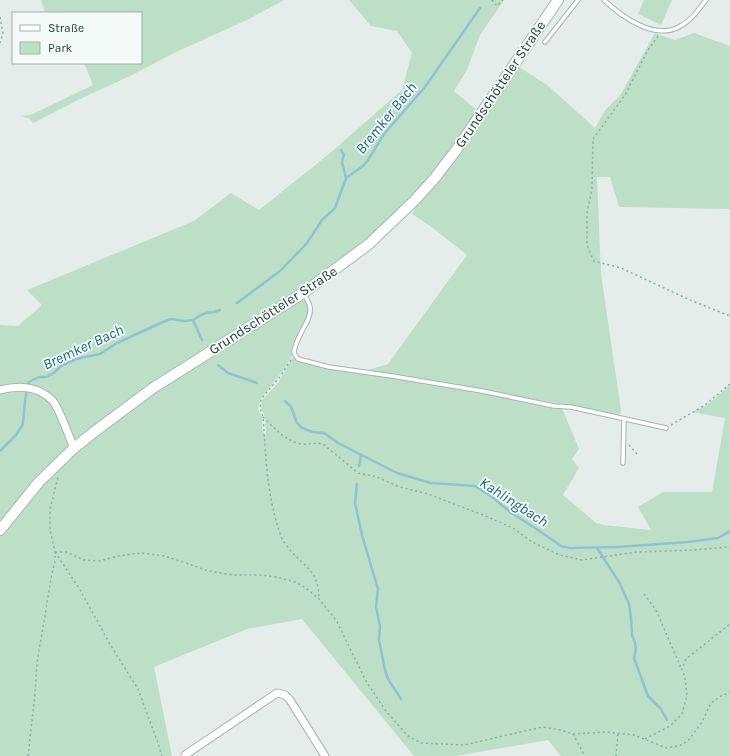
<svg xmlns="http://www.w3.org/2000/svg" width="730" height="756" font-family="Karla,sans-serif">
<rect width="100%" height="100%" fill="#e4edea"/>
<path fill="#bddfc7" d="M41,0H284L249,19L174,53L130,76L82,98L33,123L30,119L21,116L33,114L93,85L84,63H141V13H45Z
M349,0H504L480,35L467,70L454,91L479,112L457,149L369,244L155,392L304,297L308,303L309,312L293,345V353L286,367L260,400L258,409L262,417V430L266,436L265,418L261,407L262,400L278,383L294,355L295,357L314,364L482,392L562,408L579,449L572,459L579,468L563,495L596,523L604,525L651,530L638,507L663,492H712L725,418L692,412L706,406L730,385V756H561L548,740L456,756H414L302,619L247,629L154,667L172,756H0V325L18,326L42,305L27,290L194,221L231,193L259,210L329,154L402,90L412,53L397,31L371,26Z
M644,0H672L661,25L638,14Z
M655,33L675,40L694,33L730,46V209L619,207L610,177H597L601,274L621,411L619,415L568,405L368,370L388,364L467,255L433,228L412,214L417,205L459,152L519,67L547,85L595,128L606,109L621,94Z"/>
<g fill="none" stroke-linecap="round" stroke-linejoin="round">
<path stroke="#8cc5d2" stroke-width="2.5" d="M341,150L344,155L342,162L346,178
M237,303L280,271L307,243L322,220L335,208L346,178L363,166L368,160L384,134L425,87L480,8
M193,320L202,340
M218,365L228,373L257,383
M285,401L291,407L297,423L302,428L313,432L324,433L338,443L397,473L431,483L475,486L492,497L510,512L535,528L561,546L570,548L617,547L688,542L718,538L730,531
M0,451L16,435L23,424L25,400L29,382L39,377H46L54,373L61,366L76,359L100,354L117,343L163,322L171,319L184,321L193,320L205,313L214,312L220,310
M359,466L361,455
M357,484L355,503L362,535L378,589L376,607L380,626L379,640L385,670L388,679L401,699
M597,548L619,582L629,604L631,618L632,635L635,643L636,649L634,658L648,696L661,709L667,720"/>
<defs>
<path id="service" d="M604,0C622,17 654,40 679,27C691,21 698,10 706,0
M545,42L578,0
M304,294C306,298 310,303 310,308C312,321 294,338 294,353L298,359L329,367L392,376L482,391L554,406L571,407L666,428
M623,463L624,419"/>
<path id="minor" d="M0,390C18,385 38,386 52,400C59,407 69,437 74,448
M185,755L277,693L285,695L290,700L325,756"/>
<path id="secondary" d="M0,530L39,482L74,448L94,432L153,388L303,293L369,244L414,201L434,179L457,149L558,0"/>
</defs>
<use href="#service" stroke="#a6b5b1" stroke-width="5.5"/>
<use href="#minor" stroke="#a6b5b1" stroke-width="9"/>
<use href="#secondary" stroke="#a2b9b2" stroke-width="12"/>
<path stroke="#84b1a5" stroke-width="1.5" stroke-dasharray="2 3" stroke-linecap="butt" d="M492,0L497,6L503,0
M0,17L3,33L0,43
M658,36L648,50L625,95L593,139L592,189L587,213V246L594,261L621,268L690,300L730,316
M291,360L279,378L261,399L260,408L263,417C266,458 267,500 282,539C284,543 288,547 291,551C307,569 319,572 319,599
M263,417C275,428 285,441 301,444C309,445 316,442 323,444L358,473L377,477L400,487L428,494L483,515L513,528L532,542L560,555L582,560L637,552L694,550L730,547
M671,425L705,405L730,384
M629,445L638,455
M55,552H66L84,560L100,561L118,556L141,553L164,556L189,564L208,571L233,575H260L277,577L295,582L306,588L319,599L336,620L366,681L385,710L408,736L421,743L464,745L542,727L561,730L573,734L605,732L634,735L666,748L679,746L688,741L702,722L711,703L722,695L730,693
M55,552L79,588L111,646L138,689L158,743L162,756
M644,594L656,610L682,670
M573,734L585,756
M645,739L670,726L682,714L687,695L685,678L682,669L686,659L730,624
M28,756L35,694L37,663L52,573L55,561V552L50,530V509L58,477
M616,756L618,734"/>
<use href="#service" stroke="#fff" stroke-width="3.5"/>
<use href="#minor" stroke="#fff" stroke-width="7"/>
<use href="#secondary" stroke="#fff" stroke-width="10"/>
</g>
<g text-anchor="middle" stroke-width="3.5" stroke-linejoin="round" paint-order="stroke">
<g font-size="14" fill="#233f39" stroke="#f4faf7">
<text transform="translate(500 84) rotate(-56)" y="5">Grundschötteler Straße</text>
<text transform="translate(273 310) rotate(-33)" y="5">Grundschötteler Straße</text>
</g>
<g font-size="15" font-style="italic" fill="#1c687c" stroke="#f4faf7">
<text transform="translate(386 118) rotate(-51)" y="5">Bremker Bach</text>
<text transform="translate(83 347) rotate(-25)" y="5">Bremker Bach</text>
<text transform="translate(514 502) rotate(33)" y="5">Kahlingbach</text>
</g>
</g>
<rect x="12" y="12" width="130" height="52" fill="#f4faf7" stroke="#a0afab"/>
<rect x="20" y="25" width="20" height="6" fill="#ffffff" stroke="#a0afab"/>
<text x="48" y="32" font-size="12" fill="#233f39">Straße</text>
<rect x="20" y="42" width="20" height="12" fill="#bddfc7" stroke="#a0afab"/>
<text x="48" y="52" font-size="12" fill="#233f39">Park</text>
</svg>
